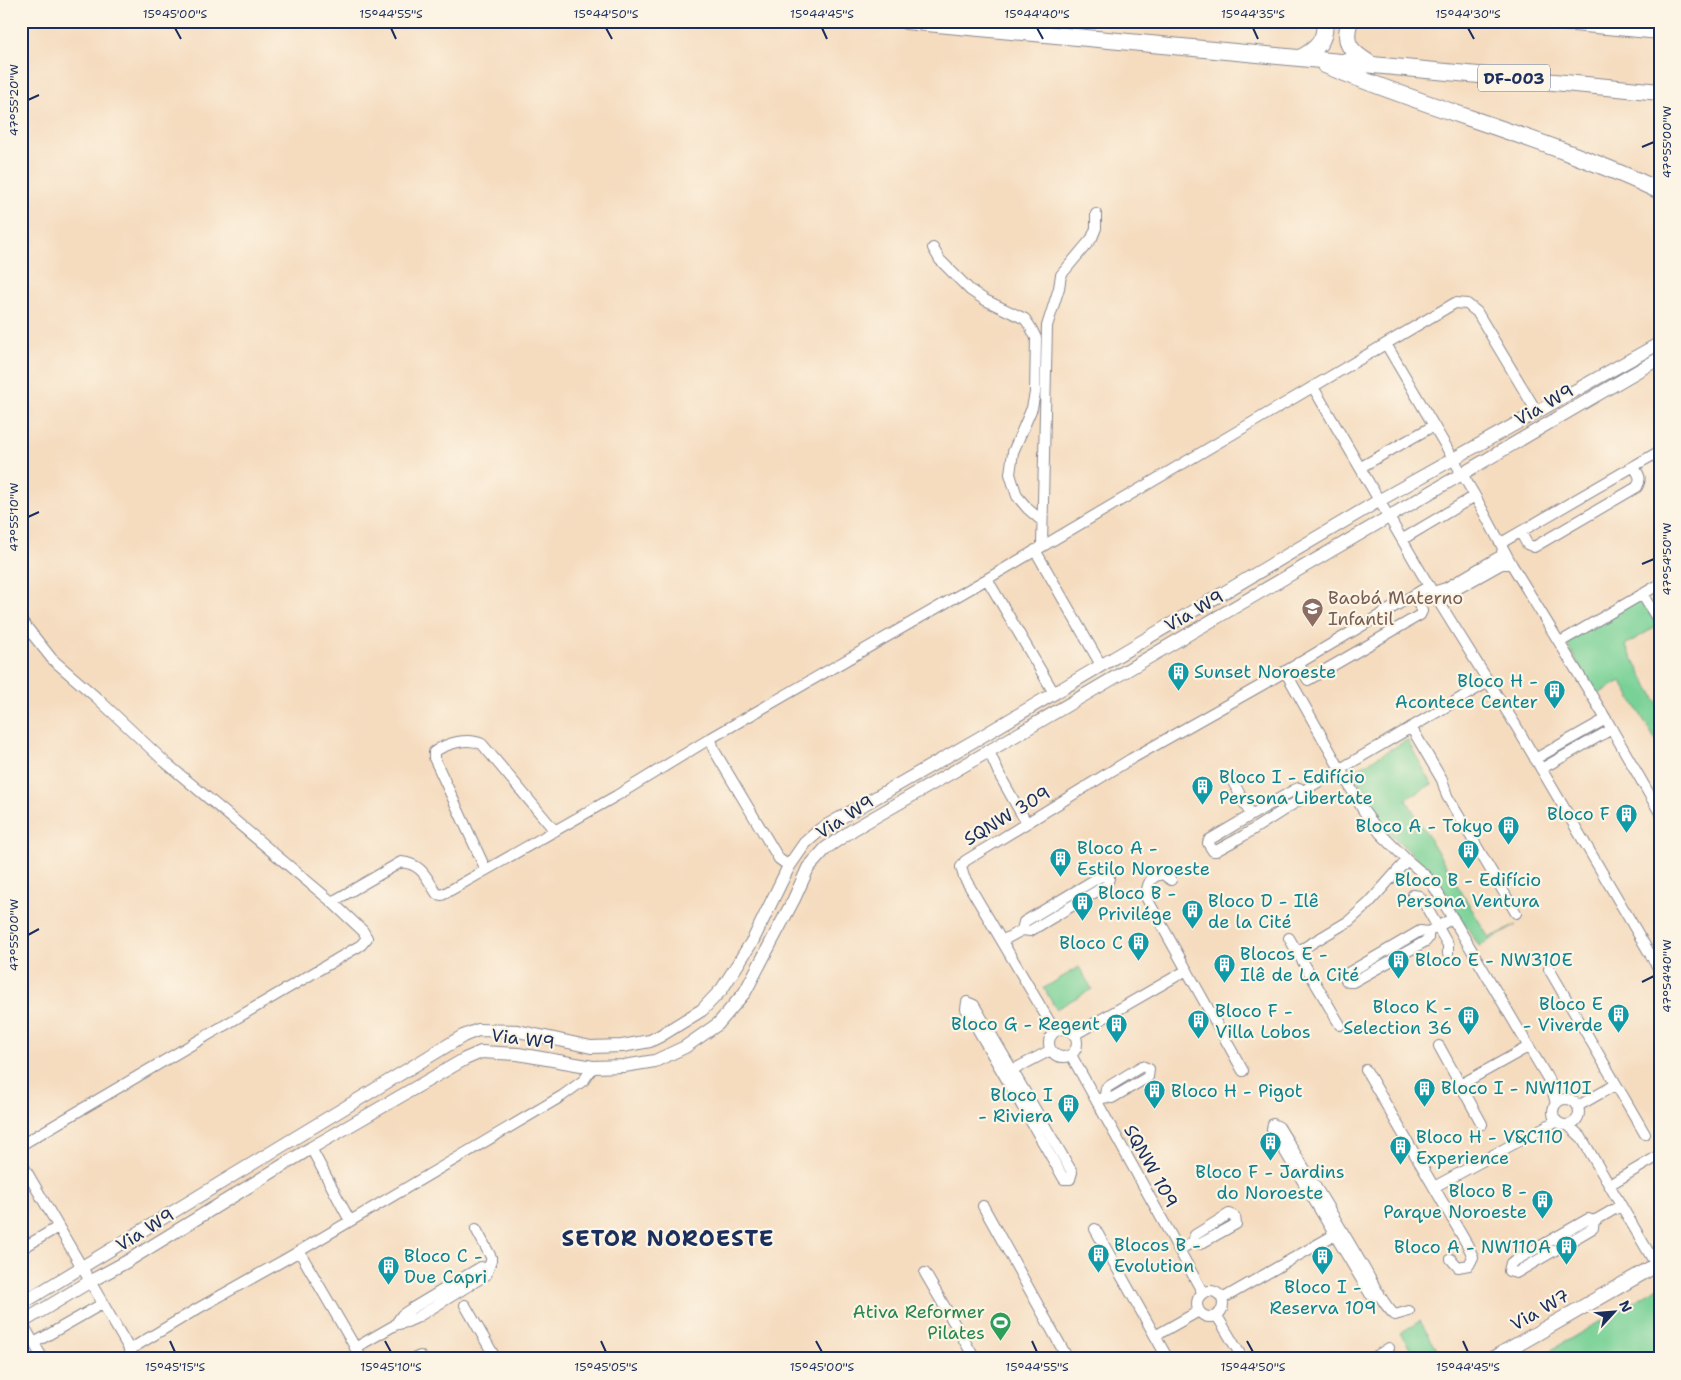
<svg xmlns="http://www.w3.org/2000/svg" width="1681" height="1380" font-family="'Shantell Sans',sans-serif">
<rect width="100%" height="100%" fill="#fcf5e5"/>
<filter id="ink" filterUnits="userSpaceOnUse"><feTurbulence type="fractalNoise" baseFrequency=".02" numOctaves="2"/><feDisplacementMap in="SourceGraphic" scale="10" xChannelSelector="R" yChannelSelector="G"/><feConvolveMatrix kernelMatrix="1 2 1 2 8 2 1 2 1" color-interpolation-filters="sRGB"/></filter>
<filter id="wash" filterUnits="userSpaceOnUse"><feTurbulence type="fractalNoise" baseFrequency=".0096" numOctaves="4" result="noise"/><feDisplacementMap in="SourceGraphic" scale="20" xChannelSelector="R" yChannelSelector="G"/><feGaussianBlur stdDeviation="1.12" result="paint"/><feColorMatrix in="noise" values="0 0 0 0 0 0 0 0 0 0 0 0 0 0 0 0 0 1.4 0 .05"/><feComposite in="paint" operator="in"/></filter>
<g filter="url(#wash)">
<rect width="100%" height="100%" fill="#f5dcbf"/>
<path fill="#78d196" stroke="#4a807a" d="M1640,598L1657,626L1625,645L1660,707V748L1621,681L1596,695L1566,642Z
M1407,740L1432,784L1406,799L1489,938L1517,925L1479,946L1430,870L1385,829L1352,772Z
M1079,967L1092,989L1056,1009L1044,988Z
M1660,1286V1359H1536Z
M1420,1321L1441,1356L1436,1359H1417L1400,1333Z"/>
</g>
<g filter="url(#ink)">
<g fill="none" stroke-linecap="round" stroke-linejoin="round">
<defs>
<path id="minor" d="M933,248L940,260L970,290L985,300L1025,319L1031,328L1036,338L1035,393L1032,408L1013,452L1010,474L1017,496L1028,509L1042,521
M1386,344L1475,496L1512,565L1606,719L1660,813
M1313,387L1429,586L1516,726L1660,971
M1361,467L1433,426
M1521,533L1527,544L1534,547L1637,487C1642,478 1639,475 1634,467
M1403,539L1475,496
M1501,543L1660,451
M1042,545L1047,326L1059,288L1061,275L1092,238L1096,228V214
M1035,550L1101,665
M987,579L1054,693
M1433,592L1446,588L1497,558L1501,556L1503,549
M1642,594L1660,623
M1440,603L1450,593L1500,565L1504,563L1512,565
M21,620L52,659L97,698L165,762L332,902L363,931L367,938L361,945L21,1145
M1560,642L1660,584
M1298,663L1308,680L1420,615L1422,611L1414,596
M1285,671L1363,810L1380,833L1407,860L1427,877L1436,890L1551,1084L1556,1104
M1411,727L1442,780L1447,796L1516,913
M711,738L714,750L779,859L789,866
M989,751L1000,776L1026,822
M1535,759L1606,719
M1541,769L1612,729
M1232,780L1251,815
M1303,791V795L1301,799L1243,836L1216,851H1213L1208,843L1209,840L1294,790L1299,788L1303,791L1488,682
M486,870L434,758V752C447,743 468,737 482,744L555,831
M1171,880L1163,874C1149,876 1147,885 1146,897L1243,1071
M1413,895L1419,896L1424,903L1448,945V954
M332,902L401,862C422,864 426,877 437,894L442,895L616,796L711,738L987,579L1455,303L1467,304L1477,312L1537,412
M1428,932V938L1426,941L1353,982H1348L1346,980L1348,973L1420,931L1428,932L1453,918
M1289,938L1340,1025
M1002,941L1022,930L1030,931L1107,885L1109,878L1101,876L1024,922L1022,930
M1297,952L1349,921L1369,903L1407,860
M1549,969L1645,1134
M967,1002L974,1005L1072,1172L1070,1179H1064L966,1009Z
M1049 1043a14 14 0 1 1 28 0a14 14 0 1 1-28 0Z
M1055,1031L964,877L961,867L965,861L1131,759L1269,681L1429,586
M1074,1035L1187,970
M1439,1046L1482,1124
M1071,1055L1203,1293
M1366,1070L1468,1246L1473,1257L1469,1265L1458,1267L1451,1259
M1007,1073L1051,1050
M1460,1085L1528,1047
M1553 1112a13 13 0 1 1 26 0a13 13 0 1 1-26 0Z
M1097,1101L1105,1097L1112,1098L1148,1077L1149,1069L1142,1066L1106,1088L1105,1097
M1578,1106L1615,1085
M1568,1125L1581,1137L1656,1265
M311,1148L350,1221
M21,1162L135,1359
M1609,1185L1660,1155
M1434,1187L1556,1121
M983,1206L1068,1359
M1594,1221L1588,1219L1511,1263L1509,1271L1516,1273L1593,1228L1594,1221L1620,1206
M1095,1229L1168,1359
M21,1249L58,1227
M1179,1250L1193,1242L1195,1235L1229,1214L1235,1217L1236,1224L1200,1244L1193,1242
M299,1251L362,1359
M925,1273L975,1359
M1197 1304a13 13 0 1 1 26 0a13 13 0 1 1-26 0Z
M1379,1293L1373,1296L1370,1294L1272,1130L1273,1124L1279,1127C1306,1171 1334,1216 1360,1261C1369,1275 1383,1306 1395,1315L1409,1311
M1222,1299L1341,1231
M465,1305L496,1359
M1217,1316L1243,1359
M21,1321L43,1359
M395,1325L402,1315L411,1309L481,1267L488,1269
M1155,1336L1199,1311
M34,1343L102,1304
M355,1348L395,1325L407,1322L416,1318L486,1275L491,1261V1257L476,1229
M129,1350L197,1309L286,1259L562,1096L584,1080L593,1067
M413,1359L420,1356L423,1359
M1372,1359L1389,1348"/>
<path id="tertiary" d="M21,1304L463,1036L478,1030L518,1031L591,1047L622,1046L650,1041L660,1036L702,1010L722,989L753,940L789,866L805,843L821,829L979,738L1380,500L1660,343
M21,1323L89,1282L126,1262L311,1148L465,1059L481,1052L518,1054L593,1067L624,1066L655,1061L685,1047L718,1024L745,992L794,899L808,868L826,848L854,829L989,751L1660,358"/>
<path id="secondary" d="M1492,1359L1660,1263"/>
<path id="trunk" d="M906,21L1660,92
M1350,21C1342,43 1351,52 1369,63
M1553,21L1660,31
M1300,58C1316,50 1327,40 1324,21
M1325,65C1435,111 1552,140 1660,191"/>
</defs>
<use href="#minor" stroke="#88868e" stroke-width="12"/>
<use href="#tertiary" stroke="#88868e" stroke-width="14"/>
<use href="#secondary" stroke="#88868e" stroke-width="16"/>
<use href="#trunk" stroke="#88868e" stroke-width="18"/>
<use href="#minor" stroke="#fff" stroke-width="10"/>
<use href="#tertiary" stroke="#fff" stroke-width="12"/>
<use href="#secondary" stroke="#fff" stroke-width="14"/>
<use href="#trunk" stroke="#fff" stroke-width="16"/>
</g>
</g>
<path fill="none" stroke="#1b2f5e" stroke-width="2" d="M175,28L181,39M391,28L396,39M606,28L612,39M822,28L827,39M1037,28L1043,39M1253,28L1258,39M1468,28L1474,39M28,100L39,95M1642,147L1654,142M28,517L39,512M1642,564L1654,559M28,935L39,929M1642,982L1654,976M170,1341L175,1352M385,1341L391,1352M601,1341L606,1352M816,1341L822,1352M1032,1341L1037,1352M1247,1341L1253,1352M1463,1341L1468,1352"/>
<defs>
<symbol id="school-pin" viewBox="-11 -11 22 30"><path d="M0 17L-7.5 6A9.5 9.5 0 1 1 7.5 6Z" fill="#8d6e63" stroke="#fcf5e5"/><path d="M0-5L7-2L0 1L-7-2ZM-4 1L0 2.5L4 1V4Q0 6-4 4Z" fill="#fff"/></symbol>
<symbol id="building-pin" viewBox="-11 -11 22 30"><path d="M0 17L-7.5 6A9.5 9.5 0 1 1 7.5 6Z" fill="#0f9aa8" stroke="#fcf5e5"/><path d="M-4-6H4V6H1V3H-1V6H-4ZM-2.5-4.3h1.7v1.8h-1.7ZM.8-4.3h1.7v1.8H.8ZM-2.5-1h1.7V.8h-1.7ZM.8-1h1.7V.8H.8Z" fill="#fff"/></symbol>
<symbol id="stadium-pin" viewBox="-11 -11 22 30"><path d="M0 17L-7.5 6A9.5 9.5 0 1 1 7.5 6Z" fill="#2e9e5b" stroke="#fcf5e5"/><path d="M0-5a6.5 5 0 1 0 0 10a6.5 5 0 1 0 0-10ZM-3.5-1.8h7v3.6h-7Z" fill="#fff"/></symbol>
</defs>
<g fill-rule="evenodd">
<use href="#school-pin" x="1300" y="596" width="25" height="34"/>
<use href="#building-pin" x="1166" y="660" width="25" height="34"/>
<use href="#building-pin" x="1542" y="678" width="25" height="34"/>
<use href="#building-pin" x="1190" y="774" width="25" height="34"/>
<use href="#building-pin" x="1614" y="802" width="25" height="34"/>
<use href="#building-pin" x="1496" y="814" width="25" height="34"/>
<use href="#building-pin" x="1456" y="838" width="25" height="34"/>
<use href="#building-pin" x="1048" y="846" width="25" height="34"/>
<use href="#building-pin" x="1070" y="890" width="25" height="34"/>
<use href="#building-pin" x="1180" y="898" width="25" height="34"/>
<use href="#building-pin" x="1126" y="930" width="25" height="34"/>
<use href="#building-pin" x="1386" y="948" width="25" height="34"/>
<use href="#building-pin" x="1212" y="952" width="25" height="34"/>
<use href="#building-pin" x="1606" y="1002" width="25" height="34"/>
<use href="#building-pin" x="1456" y="1004" width="25" height="34"/>
<use href="#building-pin" x="1186" y="1008" width="25" height="34"/>
<use href="#building-pin" x="1104" y="1012" width="25" height="34"/>
<use href="#building-pin" x="1412" y="1076" width="25" height="34"/>
<use href="#building-pin" x="1142" y="1078" width="25" height="34"/>
<use href="#building-pin" x="1056" y="1092" width="25" height="34"/>
<use href="#building-pin" x="1258" y="1130" width="25" height="34"/>
<use href="#building-pin" x="1388" y="1134" width="25" height="34"/>
<use href="#building-pin" x="1530" y="1188" width="25" height="34"/>
<use href="#building-pin" x="1554" y="1234" width="25" height="34"/>
<use href="#building-pin" x="1086" y="1242" width="25" height="34"/>
<use href="#building-pin" x="1310" y="1244" width="25" height="34"/>
<use href="#building-pin" x="376" y="1254" width="25" height="34"/>
<use href="#stadium-pin" x="988" y="1310" width="25" height="34"/>
</g>
<g text-anchor="middle" stroke-width="4.5" stroke-linejoin="round" paint-order="stroke">
<rect fill="#fcf5e5" stroke="#5e6a86" stroke-width="1" x="1478" y="64.5" width="72" height="27" rx="4"/>
<g font-size="16" font-weight="bold" fill="#1b2f5e">
<text x="1514" y="84">DF-003</text>
</g>
<g font-size="18" fill="#1b2f5e" stroke="#fcf5e5">
<text transform="translate(1544 405) rotate(-30)" y="6">Via W9</text>
<text transform="translate(1194 611) rotate(-30)" y="6">Via W9</text>
<text transform="translate(1007 816) rotate(-31)" y="6">SQNW 309</text>
<text transform="translate(845 817) rotate(-33)" y="6">Via W9</text>
<text transform="translate(523 1039) rotate(7)" y="6">Via W9</text>
<text transform="translate(1151 1166) rotate(61)" y="6">SQNW 109</text>
<text transform="translate(145 1230) rotate(-32)" y="6">Via W9</text>
<text transform="translate(1540 1310) rotate(-30)" y="6">Via W7</text>
</g>
<g font-size="18" fill="#785e54" stroke="#fcf5e5" text-anchor="start">
<text x="1328" y="604">Baobá Materno<tspan x="1328" dy="21">Infantil</tspan></text>
</g>
<g font-size="18" fill="#0d838f" stroke="#fcf5e5" text-anchor="start">
<text x="1194" y="678">Sunset Noroeste</text>
<text x="1538" y="687" text-anchor="end">Bloco H -<tspan x="1538" dy="21">Acontece Center</tspan></text>
<text x="1219" y="783">Bloco I - Edifício<tspan x="1219" dy="21">Persona Libertate</tspan></text>
<text x="1610" y="820" text-anchor="end">Bloco F</text>
<text x="1493" y="832" text-anchor="end">Bloco A - Tokyo</text>
<text x="1077" y="854">Bloco A -<tspan x="1077" dy="21">Estilo Noroeste</tspan></text>
<text x="1468" y="886" text-anchor="middle">Bloco B - Edifício<tspan x="1468" dy="21">Persona Ventura</tspan></text>
<text x="1098" y="899">Bloco B -<tspan x="1098" dy="21">Privilége</tspan></text>
<text x="1208" y="907">Bloco D - Ilê<tspan x="1208" dy="21">de la Cité</tspan></text>
<text x="1123" y="949" text-anchor="end">Bloco C</text>
<text x="1240" y="960">Blocos E -<tspan x="1240" dy="21">Ilê de La Cité</tspan></text>
<text x="1415" y="966">Bloco E - NW310E</text>
<text x="1603" y="1010" text-anchor="end">Bloco E<tspan x="1603" dy="21">- Viverde</tspan></text>
<text x="1452" y="1013" text-anchor="end">Bloco K -<tspan x="1452" dy="21">Selection 36</tspan></text>
<text x="1215" y="1017">Bloco F -<tspan x="1215" dy="21">Villa Lobos</tspan></text>
<text x="1100" y="1030" text-anchor="end">Bloco G - Regent</text>
<text x="1441" y="1094">Bloco I - NW110I</text>
<text x="1171" y="1097">Bloco H - Pigot</text>
<text x="1053" y="1101" text-anchor="end">Bloco I<tspan x="1053" dy="21">- Riviera</tspan></text>
<text x="1416" y="1143">Bloco H - V&amp;C110<tspan x="1416" dy="21">Experience</tspan></text>
<text x="1270" y="1178" text-anchor="middle">Bloco F - Jardins<tspan x="1270" dy="21">do Noroeste</tspan></text>
<text x="1527" y="1197" text-anchor="end">Bloco B -<tspan x="1527" dy="21">Parque Noroeste</tspan></text>
<text x="1114" y="1251">Blocos B -<tspan x="1114" dy="21">Evolution</tspan></text>
<text x="1551" y="1253" text-anchor="end">Bloco A - NW110A</text>
<text x="404" y="1262">Bloco C -<tspan x="404" dy="21">Due Capri</tspan></text>
<text x="1323" y="1293" text-anchor="middle">Bloco I -<tspan x="1323" dy="21">Reserva 109</tspan></text>
</g>
<g font-size="18" fill="#27864d" stroke="#fcf5e5" text-anchor="end">
<text x="985" y="1318">Ativa Reformer<tspan x="985" dy="21">Pilates</tspan></text>
</g>
<g font-size="22" font-weight="bold" letter-spacing="1" fill="#1b2f5e" stroke="#fcf5e5">
<text x="668" y="1246">SETOR NOROESTE</text>
</g>
</g>
<rect width="1681" height="1380" fill="none" stroke="#fcf5e5" stroke-width="55"/>
<g transform="translate(1614 1312) rotate(64)" stroke="#fcf5e5" stroke-width="4" paint-order="stroke">
<path d="M0-4L9 19L0 12L-9 19Z" fill="#1b2f5e"/>
<text y="-8" font-size="14" font-weight="bold" text-anchor="middle" fill="#1b2f5e">N</text>
</g>
<rect x="28" y="28" width="1626" height="1324" fill="none" stroke="#1b2f5e" stroke-width="2"/>
<g font-size="12" text-anchor="middle" fill="#1b2f5e">
<text x="175" y="18">15°45'00"S</text>
<text x="391" y="18">15°44'55"S</text>
<text x="606" y="18">15°44'50"S</text>
<text x="822" y="18">15°44'45"S</text>
<text x="1037" y="18">15°44'40"S</text>
<text x="1253" y="18">15°44'35"S</text>
<text x="1468" y="18">15°44'30"S</text>
<text transform="translate(14 100) rotate(-90)" y="4">47°55'20"W</text>
<text transform="translate(1667 142) rotate(-90)" y="4">47°55'00"W</text>
<text transform="translate(14 517) rotate(-90)" y="4">47°55'10"W</text>
<text transform="translate(1667 559) rotate(-90)" y="4">47°54'50"W</text>
<text transform="translate(14 935) rotate(-90)" y="4">47°55'00"W</text>
<text transform="translate(1667 976) rotate(-90)" y="4">47°54'40"W</text>
<text x="175" y="1371">15°45'15"S</text>
<text x="391" y="1371">15°45'10"S</text>
<text x="606" y="1371">15°45'05"S</text>
<text x="822" y="1371">15°45'00"S</text>
<text x="1037" y="1371">15°44'55"S</text>
<text x="1253" y="1371">15°44'50"S</text>
<text x="1468" y="1371">15°44'45"S</text>
</g>
</svg>
